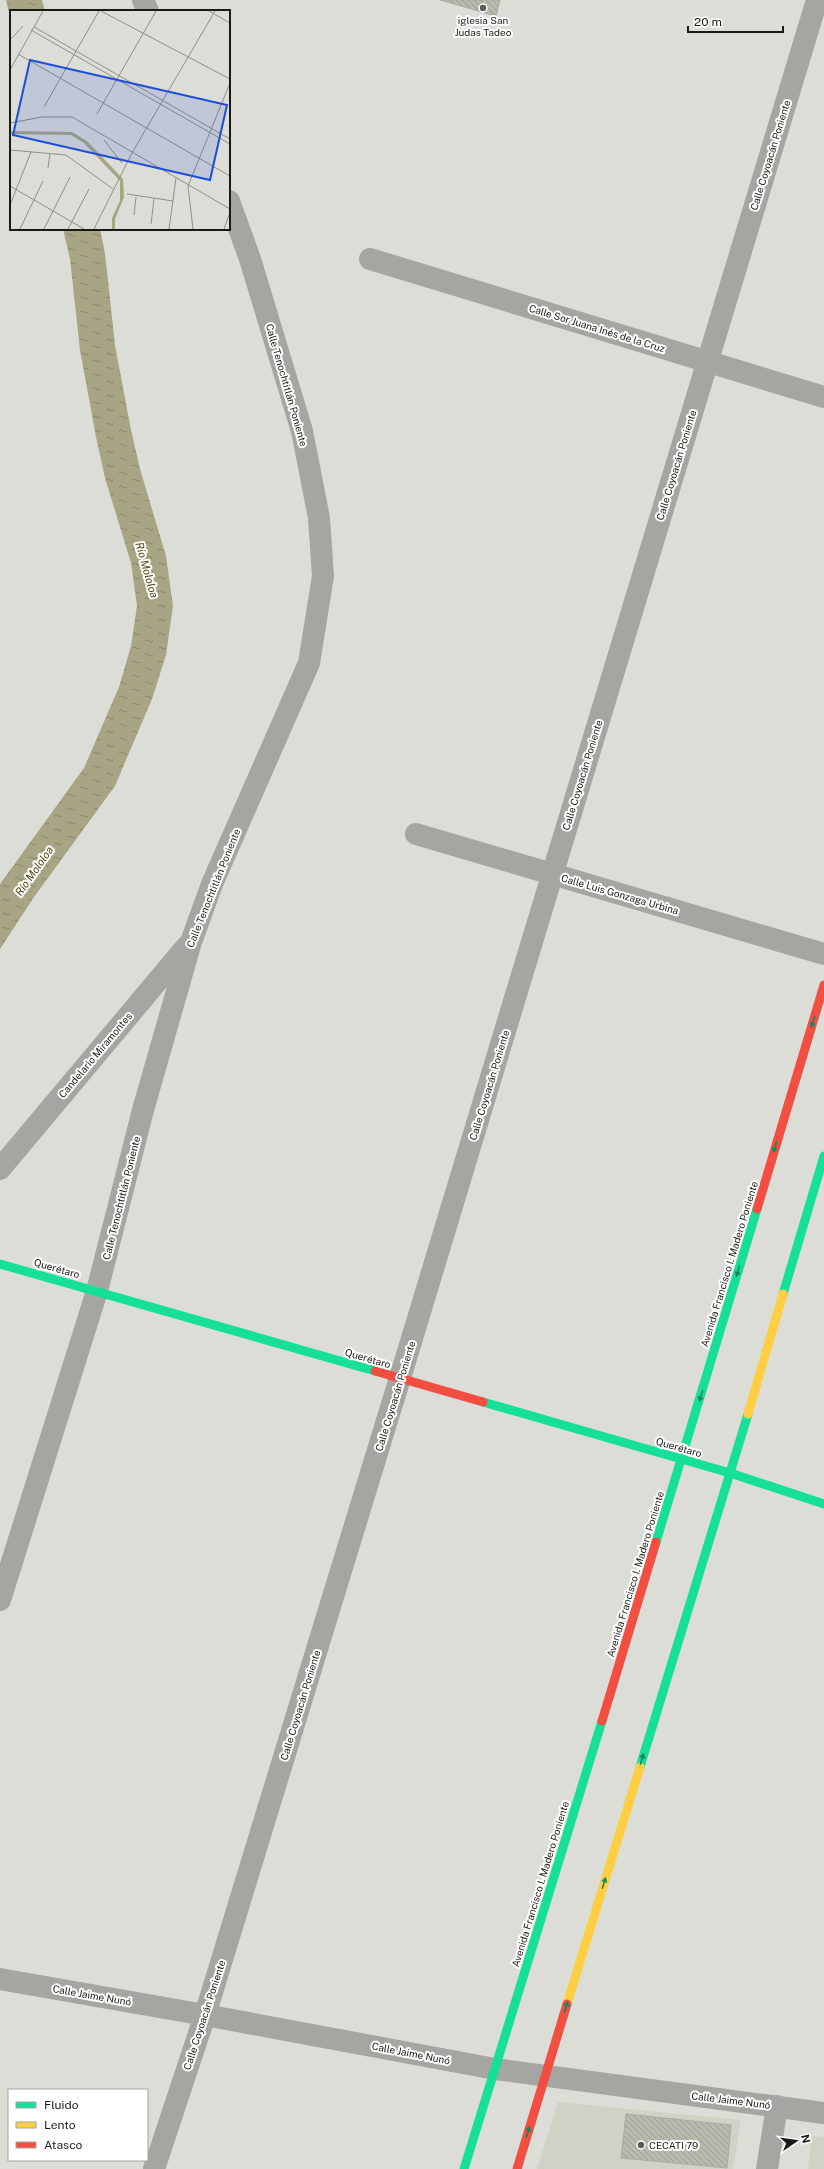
<svg xmlns="http://www.w3.org/2000/svg" width="824" height="2169" font-family="'Public Sans',sans-serif">
<defs>
<pattern id="water-ripples" width="26" height="14" patternUnits="userSpaceOnUse"><rect width="26" height="14" fill="#a8a584"/><path d="M2 4q2-2 4 0t4 0M15 11q2-2 4 0t4 0" fill="none" stroke="#88866b"/></pattern>
<pattern id="building-back-hatch" width="6" height="6" patternUnits="userSpaceOnUse"><rect width="6" height="6" fill="#bab9ae"/><path d="M-1 5l2 2M0 0l6 6M5-1l2 2" fill="none" stroke="#9f9e95"/></pattern>
</defs>
<rect width="100%" height="100%" fill="#ddddd8"/>
<path fill="#d2d1c6" d="M558,2102L741,2120L733,2169H537Z
M812,2136L824,2137V2169H808Z"/>
<path fill="url(#water-ripples)" d="M6,0H42L45,11H11V21Z
M63,229H100L105,253L115,345L131,430L140,469L166,556L173,606L166,655L152,699L115,786L34,897L0,949V884L84,768L119,687L131,646L137,606L131,563L105,478L96,437L80,350L70,259Z"/>
<path fill="url(#building-back-hatch)" stroke="#a9a9a5" d="M440,0H500L496,16Z
M626,2114L731,2125L727,2168L621,2158Z"/>
<g fill="none" stroke-linecap="round" stroke-linejoin="round">
<path stroke="#a5a5a2" stroke-width="22" d="M143,0L148,11
M370,259L824,397
M416,834L824,954
M0,1169L186,947
M0,1600L97,1291L143,1110L191,942L212,884L309,663L323,576L319,518L302,431L250,259L229,201
M0,1979L205,2015L495,2069L824,2113
M154,2169L205,2015L400,1378L817,0
M767,2169L777,2106"/>
<path stroke="#16e098" stroke-width="9" d="M0,1264L375,1371
M783,1294L824,1156
M483,1402L730,1473L824,1504
M656,1542L757,1209
M640,1767L748,1414
M464,2169L602,1721"/>
<path stroke="#ffcf43" stroke-width="9" d="M748,1414L783,1294
M567,2004L640,1767"/>
<path stroke="#f24e42" stroke-width="9" d="M757,1209L824,985
M375,1371L483,1402
M602,1721L656,1542
M517,2169L567,2004"/>
</g>
<defs><path id="oneway-solid" d="M-6-.8H1V-3.2L6.5 0L1 3.2V.8H-6Z"/></defs>
<g fill="#17865d">
<use href="#oneway-solid" transform="translate(813 1022) rotate(107)"/>
<use href="#oneway-solid" transform="translate(775 1147) rotate(107)"/>
<use href="#oneway-solid" transform="translate(738 1271) rotate(107)"/>
<use href="#oneway-solid" transform="translate(701 1396) rotate(107)"/>
<use href="#oneway-solid" transform="translate(642 1759) rotate(-73)"/>
<use href="#oneway-solid" transform="translate(604 1883) rotate(-73)"/>
<use href="#oneway-solid" transform="translate(566 2007) rotate(-73)"/>
<use href="#oneway-solid" transform="translate(528 2132) rotate(-73)"/>
</g>
<g fill="#5e5e59" stroke="#fff" stroke-width="1.5">
<circle cx="483" cy="8" r="4"/>
<circle cx="641" cy="2145" r="4"/>
</g>
<g text-anchor="middle" stroke-width="4" stroke-linejoin="round" paint-order="stroke">
<g font-size="10" fill="#191915" stroke="#fff">
<text x="483" y="24">iglesia San<tspan x="483" dy="12">Judas Tadeo</tspan></text>
<text x="649" y="2149" text-anchor="start">CECATI 79</text>
</g>
<g font-size="10" fill="#191915" stroke="#fff">
<text transform="translate(770 155) rotate(-73)" y="4">Calle Coyoacán Poniente</text>
<text transform="translate(597 328) rotate(17)" y="4">Calle Sor Juana Inés de la Cruz</text>
<text transform="translate(287 385) rotate(74)" y="4">Calle Tenochtitlán Poniente</text>
<text transform="translate(676 465) rotate(-73)" y="4">Calle Coyoacán Poniente</text>
<text transform="translate(582 775) rotate(-73)" y="4">Calle Coyoacán Poniente</text>
<text transform="translate(213 888) rotate(-68)" y="4">Calle Tenochtitlán Poniente</text>
<text transform="translate(620 894) rotate(16)" y="4">Calle Luis Gonzaga Urbina</text>
<text transform="translate(95 1055) rotate(-50)" y="4">Candelario Miramontes</text>
<text transform="translate(489 1085) rotate(-73)" y="4">Calle Coyoacán Poniente</text>
<text transform="translate(121 1198) rotate(-76)" y="4">Calle Tenochtitlán Poniente</text>
<text transform="translate(729 1264) rotate(-73)" y="4">Avenida Francisco I. Madero Poniente</text>
<text transform="translate(57 1268) rotate(16)" y="4">Querétaro</text>
<text transform="translate(368 1358) rotate(16)" y="4">Querétaro</text>
<text transform="translate(395 1396) rotate(-73)" y="4">Calle Coyoacán Poniente</text>
<text transform="translate(679 1447) rotate(16)" y="4">Querétaro</text>
<text transform="translate(635 1574) rotate(-73)" y="4">Avenida Francisco I. Madero Poniente</text>
<text transform="translate(300 1705) rotate(-73)" y="4">Calle Coyoacán Poniente</text>
<text transform="translate(540 1884) rotate(-73)" y="4">Avenida Francisco I. Madero Poniente</text>
<text transform="translate(92 1995) rotate(10)" y="4">Calle Jaime Nunó</text>
<text transform="translate(204 2015) rotate(-72)" y="4">Calle Coyoacán Poniente</text>
<text transform="translate(411 2053) rotate(11)" y="4">Calle Jaime Nunó</text>
<text transform="translate(731 2100) rotate(7)" y="4">Calle Jaime Nunó</text>
</g>
<g font-size="11" font-style="italic" fill="#4d470d" stroke="#fff">
<text transform="translate(147 570) rotate(74)" y="4">Río Mololoa</text>
<text transform="translate(34 871) rotate(-55)" y="4">Río Mololoa</text>
</g>
</g>
<g transform="translate(10 10)">
<rect width="220" height="220" fill="#ddddd8"/>
<path d="M0,121L62,122L77,131L113,169L114,187L105,209V219H102V208L110,191V171L74,133L61,125L0,124Z" fill="#a8a584"/>
<path fill="none" stroke="#8f8f8a" stroke-width="1" d="M91,1L220,69M199,1L220,13M24,17L220,129M21,20L220,134M0,30L13,16M8,44L220,166M0,60L33,1M34,97L89,1M87,104L146,1M0,113L32,107H62L220,199M94,130L112,153M0,140L56,145L103,179M38,158L40,143M0,176L74,219M117,184L163,191M0,195L21,142M124,205L126,187M141,214L144,189M10,219L33,171M34,219L60,167M58,219L79,179M84,219L122,143L205,1M159,219L166,168M183,219L178,176L220,73M214,219L220,202"/>
<path fill="#1d4ed8" fill-opacity="0.15" stroke="#1d4ed8" stroke-width="2" d="M20,50L217,95L200,170L3,125Z"/>
<rect width="220" height="220" fill="none" stroke="#191915" stroke-width="2"/>
</g>
<rect x="8" y="2089" width="140" height="72" fill="#ffffff" stroke="#a3a3a1"/>
<rect x="16" y="2102" width="20" height="6" fill="#16e098" stroke="#a3a3a1"/>
<text x="44" y="2109" font-size="12" fill="#191915">Fluido</text>
<rect x="16" y="2122" width="20" height="6" fill="#ffcf43" stroke="#a3a3a1"/>
<text x="44" y="2129" font-size="12" fill="#191915">Lento</text>
<rect x="16" y="2142" width="20" height="6" fill="#f24e42" stroke="#a3a3a1"/>
<text x="44" y="2149" font-size="12" fill="#191915">Atasco</text>
<g transform="translate(796 2141) rotate(77)" stroke="#ffffff" stroke-width="3" paint-order="stroke">
<path d="M0-3L7 15L0 10L-7 15Z" fill="#191915"/>
<text y="-6" font-size="11" font-weight="bold" text-anchor="middle" fill="#191915">N</text>
</g>
<path d="M688 26v6h95v-6" fill="none" stroke="#191915" stroke-width="2"/>
<text x="694" y="26" font-size="12" fill="#191915" stroke="#ffffff" stroke-width="3" paint-order="stroke">20 m</text>
</svg>
